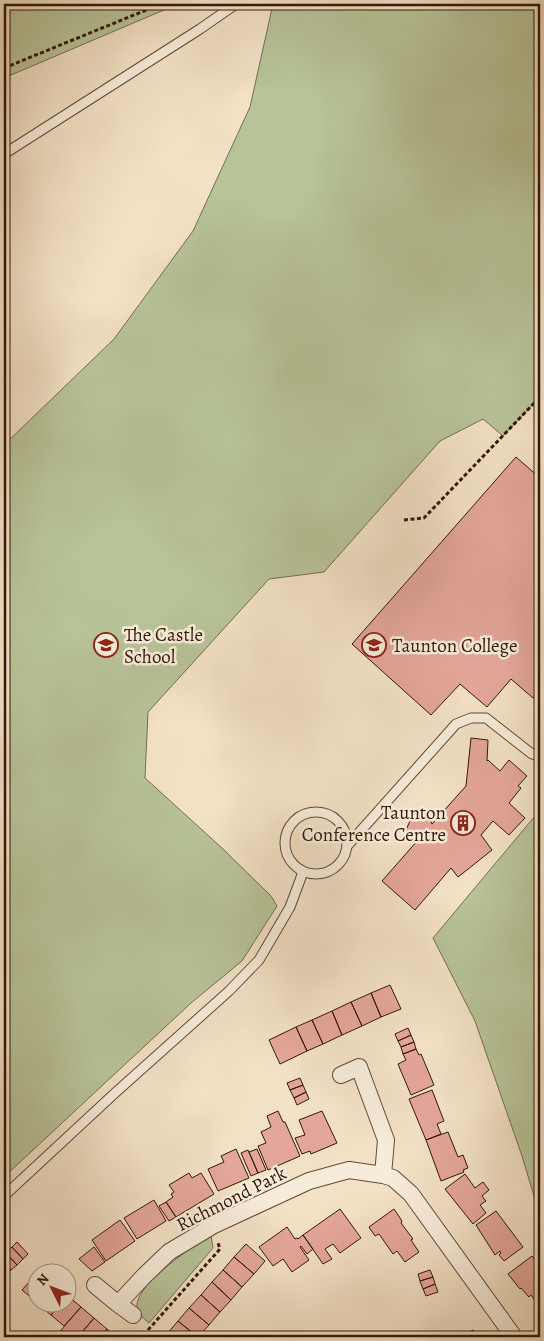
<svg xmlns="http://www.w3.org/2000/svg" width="544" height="1341" font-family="Alegreya,serif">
<rect width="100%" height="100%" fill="#f3e1c6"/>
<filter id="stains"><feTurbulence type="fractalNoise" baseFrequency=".004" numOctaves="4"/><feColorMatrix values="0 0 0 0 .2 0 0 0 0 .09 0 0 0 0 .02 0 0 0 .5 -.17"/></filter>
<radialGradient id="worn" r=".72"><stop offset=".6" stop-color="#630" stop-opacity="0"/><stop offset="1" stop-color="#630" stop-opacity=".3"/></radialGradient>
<path fill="#b8c398" stroke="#756e50" d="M4,4H178L4,78Z
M273,4H540V397L503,436L483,419L440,441L324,572L269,579L148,712L145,778L223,849L271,896L277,906L242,961L191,1003L4,1177V445L114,339L193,231L250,107Z
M540,810V1216L522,1156L475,1021L433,938Z
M211,1235L213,1248L149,1323C143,1318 136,1313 137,1304C140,1281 192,1247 211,1235Z"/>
<path fill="#e4a69a" stroke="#321807" d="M516,457L540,478V689L533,698L511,679L487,707L460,684L431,715L352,644Z
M471,738L488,740L487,761L488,760L500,771L509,760L527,776L518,786L521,788L509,803L525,818L509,835L493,821L481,835L492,850L458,877L451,868L415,910L382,881L418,840L404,834L410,821L426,810L432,824L466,786Z
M390,985L401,1009L381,1017L371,993Z
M371,993L381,1017L362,1026L351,1002Z
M351,1002L362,1026L342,1035L332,1011Z
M332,1011L342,1035L323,1044L312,1020Z
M312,1020L323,1044L307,1051L296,1027Z
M296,1027L307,1051L280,1064L269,1040Z
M408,1028L411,1035L398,1041L395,1034Z
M411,1035L414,1042L401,1047L398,1041Z
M414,1042L416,1049L403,1054L401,1047Z
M416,1049L419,1055L421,1054L434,1085L411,1095L398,1064L406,1060L403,1054Z
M300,1078L303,1085L290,1090L287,1083Z
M303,1085L306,1092L294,1098L290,1090Z
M432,1090L444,1121L437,1124L441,1134L426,1140L409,1099Z
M306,1092L309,1099L297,1105L294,1098Z
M278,1111L283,1122H285L300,1156L268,1170L258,1146L266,1143L261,1132L271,1127L267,1116Z
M322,1111L337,1143L311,1154L310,1151L302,1154L295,1138L305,1135L299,1120Z
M448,1132L458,1157L463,1155L468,1168L463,1170L464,1172L441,1181L426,1140Z
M236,1149L249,1178L218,1191L208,1169L224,1162L221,1156Z
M257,1149L266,1170L258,1173L249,1152Z
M248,1150L258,1173L251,1176L241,1153Z
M189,1173L192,1178L201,1173L214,1194L176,1217L166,1202L173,1197L171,1194L174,1192L169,1185Z
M465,1174L475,1188L483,1182L489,1190L482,1196L486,1201L480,1205L486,1213L473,1224L445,1189Z
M154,1200L166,1221L137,1239L124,1218Z
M166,1202L176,1217L169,1221L159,1206Z
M340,1209L361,1238L340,1253L333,1244L325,1249L332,1259L323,1264L303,1235Z
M394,1209L402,1221L401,1223L413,1239L411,1240L419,1252L405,1262L397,1251L393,1254L379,1234L375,1236L369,1227Z
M496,1211L523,1247L504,1261L499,1255L501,1253L500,1251L495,1255L476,1225Z
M120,1220L135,1241L106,1261L92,1240Z
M287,1227L295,1239L297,1238L298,1239L303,1235L313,1249L307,1254L301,1246L300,1247L309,1260L292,1272L283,1259L273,1266L259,1247Z
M17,1242L28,1254L23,1259L12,1247Z
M246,1244L265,1261L254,1274L234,1257Z
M12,1247L23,1259L17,1265L6,1253Z
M94,1247L105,1262L92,1271L79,1259Z
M6,1253L17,1265L11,1270L4,1262V1255Z
M532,1256L540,1266V1307L531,1295L529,1297L521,1288L520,1289L508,1274Z
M234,1257L254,1274L242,1287L223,1270Z
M4,1262L11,1270L6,1275L4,1273Z
M223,1270L242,1287L231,1300L212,1282Z
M430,1270L433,1277L420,1281L418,1274Z
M39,1271L41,1274H38V1303L22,1290Z
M433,1277L435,1284L423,1289L420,1281Z
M212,1282L231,1300L220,1312L201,1295Z
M435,1284L438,1292L426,1296L423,1289Z
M201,1295L220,1312L209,1325L189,1308Z
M68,1296L81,1307L64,1326L51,1315L61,1304H68Z
M40,1304H61L51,1315L39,1305Z
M81,1307L94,1318L78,1337H57L56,1336Z
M189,1308L209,1325L198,1337L178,1321Z
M94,1318L107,1329L100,1337H78Z
M178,1321L197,1337H171L167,1334Z
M107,1329L116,1337H100Z
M473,1330L477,1337H461Z"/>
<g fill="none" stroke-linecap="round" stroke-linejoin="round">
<defs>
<path id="service" d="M4,154L200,29L236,4
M285 843a31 31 0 1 1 62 0a31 31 0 1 1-62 0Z
M348,845L456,724L471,718H486L532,754L540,756
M4,1196L115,1093L229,991L259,960L290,907L303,872"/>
<path id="minor" d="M341,1075L359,1067L386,1140L383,1175
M95,1285L118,1304L144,1276L169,1252L214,1225L309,1181L349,1170L383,1175L393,1178L411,1194L514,1337
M118,1304L133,1315"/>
</defs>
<use href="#service" stroke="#624a37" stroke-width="11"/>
<use href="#minor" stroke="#624a37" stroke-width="18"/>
<path stroke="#321807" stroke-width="3" stroke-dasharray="4 2.5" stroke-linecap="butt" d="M4,68L161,4
M404,520L424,518L540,397
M148,1330L220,1249L218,1243"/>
<use href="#service" stroke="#f7ecda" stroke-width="9"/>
<use href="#minor" stroke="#f7ecda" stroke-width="16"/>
</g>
<defs>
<symbol id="school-ring" viewBox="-11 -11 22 22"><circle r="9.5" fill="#f7ecda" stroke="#8f2418" stroke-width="1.5"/><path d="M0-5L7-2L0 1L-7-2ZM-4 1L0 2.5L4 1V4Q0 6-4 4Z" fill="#8f2418"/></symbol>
<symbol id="university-ring" viewBox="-11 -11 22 22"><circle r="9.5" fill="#f7ecda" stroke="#8f2418" stroke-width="1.5"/><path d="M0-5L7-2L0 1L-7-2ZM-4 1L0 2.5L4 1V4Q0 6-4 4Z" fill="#8f2418"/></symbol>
<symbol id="building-ring" viewBox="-11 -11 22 22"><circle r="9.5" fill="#f7ecda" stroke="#8f2418" stroke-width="1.5"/><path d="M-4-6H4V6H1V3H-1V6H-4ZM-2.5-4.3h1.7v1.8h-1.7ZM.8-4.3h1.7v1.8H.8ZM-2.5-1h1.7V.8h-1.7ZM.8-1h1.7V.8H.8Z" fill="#8f2418"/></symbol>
</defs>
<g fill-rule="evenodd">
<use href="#school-ring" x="92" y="631" width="28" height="28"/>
<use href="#university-ring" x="360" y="631" width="28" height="28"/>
<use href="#building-ring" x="449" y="809" width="28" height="28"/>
</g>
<g text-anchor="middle" stroke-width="5" stroke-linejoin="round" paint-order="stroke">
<g font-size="19" fill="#321807" stroke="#f7ecda" text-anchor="start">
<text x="124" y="641">The Castle<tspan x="124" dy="22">School</tspan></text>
<text x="392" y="652">Taunton College</text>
<text x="446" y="819" text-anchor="end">Taunton<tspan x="446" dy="22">Conference Centre</tspan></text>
</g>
<g font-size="19" fill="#321807" stroke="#f7ecda">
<text transform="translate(231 1198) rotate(-27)" y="7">Richmond Park</text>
</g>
</g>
<rect width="544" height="1341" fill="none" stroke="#f3e1c6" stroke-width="20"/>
<rect x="5" y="5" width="534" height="1331" fill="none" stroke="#321807" stroke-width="2.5"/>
<rect x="10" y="10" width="524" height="1321" fill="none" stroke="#321807"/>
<g transform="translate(52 1288) rotate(312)"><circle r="24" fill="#f7ecda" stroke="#a89786"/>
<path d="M0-4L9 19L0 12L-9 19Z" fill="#8f2418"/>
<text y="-8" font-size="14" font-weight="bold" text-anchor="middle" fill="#321807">N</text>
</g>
<rect width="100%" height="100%" filter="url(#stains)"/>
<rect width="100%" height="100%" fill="url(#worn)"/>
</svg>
